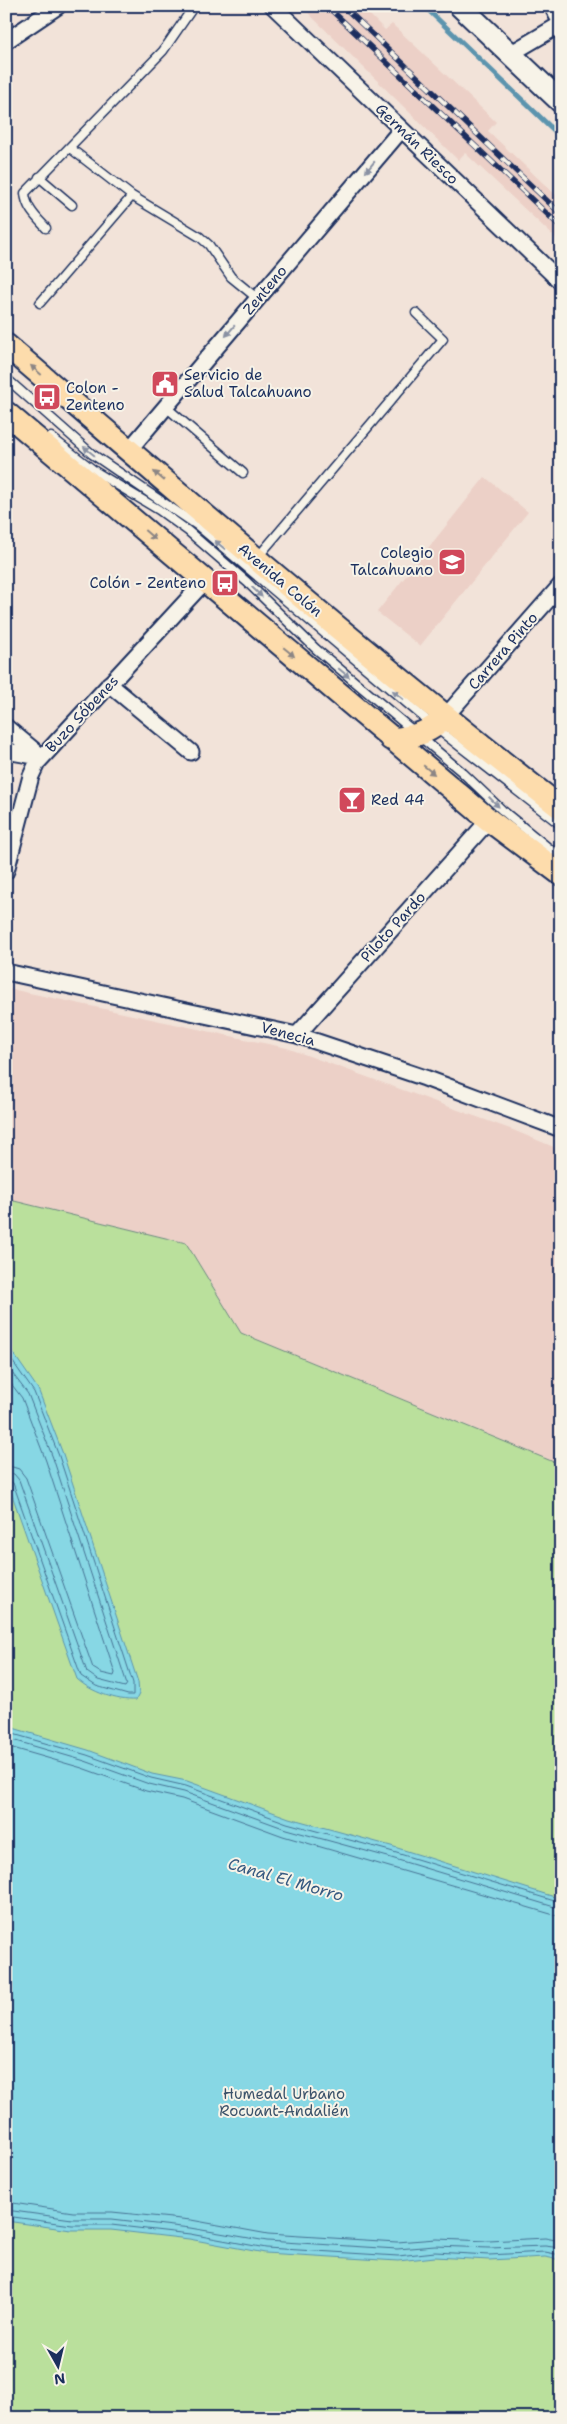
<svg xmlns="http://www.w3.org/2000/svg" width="567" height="2424" font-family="'Shantell Sans',sans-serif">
<rect width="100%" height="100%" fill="#f2e3d9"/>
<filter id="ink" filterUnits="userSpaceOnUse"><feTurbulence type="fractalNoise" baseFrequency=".02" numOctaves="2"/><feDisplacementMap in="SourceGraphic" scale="10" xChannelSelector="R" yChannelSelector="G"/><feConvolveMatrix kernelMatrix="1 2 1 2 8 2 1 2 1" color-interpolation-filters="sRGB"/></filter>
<g filter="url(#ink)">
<path fill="#ecd0c7" d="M301,6H361L385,30L392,24L496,122L488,131L561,200V243L465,153L458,160Z
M485,477L528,512L420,646L377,612Z
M6,988L287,1048L513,1130L561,1150V1465L241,1333L186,1243L6,1199Z"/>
<path fill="#bae09c" stroke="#6a887d" d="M6,1199L186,1243L241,1333L561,1465V1899L533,1891L561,1900V2418H6Z"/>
<path fill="#87d7e4" stroke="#5c94ae" d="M6,1343L38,1389L63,1454L138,1682L139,1694L136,1700C117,1701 91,1692 77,1679L6,1478Z
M6,1726L88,1750L152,1774L187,1781L289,1818L391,1846L561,1899V2260L545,2257L489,2260L435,2257L398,2261L265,2253L189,2239L111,2230H71L6,2221Z"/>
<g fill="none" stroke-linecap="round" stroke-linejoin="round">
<path stroke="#467294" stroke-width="1" d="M6,1352L34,1392L59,1456L133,1683V1695H128L96,1686L81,1676L13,1483L6,1479
M6,1365L28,1394L53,1458L127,1684L125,1687L98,1680L87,1672L19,1480L14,1474L6,1473
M6,1377L22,1398L46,1461L115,1673L114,1676L101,1673L93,1668L26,1478L19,1469L6,1465
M6,1732L87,1755L151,1778L186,1786L287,1823L390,1851L561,1903
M6,1738L85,1761L149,1784L184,1792L286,1829L388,1857L561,1909
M6,1746L82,1768L146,1791L182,1799L283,1836L561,1917
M6,2202L73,2212H112L191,2220L268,2234L397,2242L436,2239L489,2241L545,2238L561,2241
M6,2210L72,2219H112L190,2228L267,2241L397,2249L435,2246L489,2248L545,2246L561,2248
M6,2216L72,2225H111L190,2234L266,2248L398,2256L435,2252L489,2255L545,2252L561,2255"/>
<path stroke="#5c94ae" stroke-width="5" d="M424,6L561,137"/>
<defs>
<path id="lane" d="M70,148L132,196L200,237L209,245L231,277L258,299
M39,177L72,205
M46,228C36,217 26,208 25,193L163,51L194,6
M40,303L132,196
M6,378L92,454L198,526L435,727L561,825
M166,407L243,473
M51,437L96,472L159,510L188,531L247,582L316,649L462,772L502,810L561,858
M257,558L443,339L416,313"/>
<path id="street" d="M273,6L561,282
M552,6L561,23
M6,41L58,6
M510,54L561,24
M129,450L401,130
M109,684L191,752
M445,717L561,585
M6,727L42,757
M6,751L40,757
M6,871L31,776L37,763L204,582
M6,972L297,1035L425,1078L561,1129
M297,1035L489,820"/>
<path id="secondary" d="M460,6L561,102"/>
<path id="primary" d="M6,345C189,502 371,660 561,808
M6,413L489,820L561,874
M391,739C412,738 431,733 445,717"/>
</defs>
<use href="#lane" stroke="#1b2f5e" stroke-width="11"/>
<use href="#street" stroke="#1b2f5e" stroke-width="19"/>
<use href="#secondary" stroke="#1b2f5e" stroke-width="25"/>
<use href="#primary" stroke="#1b2f5e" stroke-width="26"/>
<use href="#lane" stroke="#f7f3e8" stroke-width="8"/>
<use href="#street" stroke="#f7f3e8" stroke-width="15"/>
<use href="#secondary" stroke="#f7f3e8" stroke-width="21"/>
<use href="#primary" stroke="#fddcac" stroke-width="22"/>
<defs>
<path id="rail" d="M327,6L561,227
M343,6L561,214"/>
</defs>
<use href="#rail" stroke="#1b2f5e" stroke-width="5.5"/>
<use href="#rail" stroke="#f7f3e8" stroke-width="4" stroke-dasharray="11" stroke-linecap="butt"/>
</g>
<defs><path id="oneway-solid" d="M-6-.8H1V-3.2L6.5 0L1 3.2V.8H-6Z" transform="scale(1.25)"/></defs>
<g fill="#8991a3">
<use href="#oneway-solid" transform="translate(370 167) rotate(130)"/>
<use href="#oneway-solid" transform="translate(230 331) rotate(130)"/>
<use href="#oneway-solid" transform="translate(89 451) rotate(-141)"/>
<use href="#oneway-solid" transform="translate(220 545) rotate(-140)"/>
<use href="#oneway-solid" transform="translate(257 592) rotate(44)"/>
<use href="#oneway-solid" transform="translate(344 673) rotate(40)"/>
<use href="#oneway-solid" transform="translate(398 695) rotate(-140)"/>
<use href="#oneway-solid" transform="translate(494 802) rotate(45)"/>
</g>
<g fill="#8c8685">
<use href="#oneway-solid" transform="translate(36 370) rotate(-139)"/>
<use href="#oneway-solid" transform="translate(159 476) rotate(-139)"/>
<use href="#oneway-solid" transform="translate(150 535) rotate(41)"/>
<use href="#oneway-solid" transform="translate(289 652) rotate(40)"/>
<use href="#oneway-solid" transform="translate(429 770) rotate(39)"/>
</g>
</g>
<defs>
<symbol id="civic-square" viewBox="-11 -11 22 22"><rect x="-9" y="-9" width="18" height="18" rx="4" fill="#d1495b" stroke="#f7f3e8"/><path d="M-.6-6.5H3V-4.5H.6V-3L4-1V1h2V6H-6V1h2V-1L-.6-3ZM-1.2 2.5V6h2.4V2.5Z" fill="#fff"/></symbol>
<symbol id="bus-square" viewBox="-11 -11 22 22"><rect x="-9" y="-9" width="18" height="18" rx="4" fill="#d1495b" stroke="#f7f3e8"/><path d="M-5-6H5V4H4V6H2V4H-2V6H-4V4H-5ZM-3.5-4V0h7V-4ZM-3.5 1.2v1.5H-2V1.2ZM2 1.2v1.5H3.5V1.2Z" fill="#fff"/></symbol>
<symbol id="school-square" viewBox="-11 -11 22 22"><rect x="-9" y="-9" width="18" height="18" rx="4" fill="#d1495b" stroke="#f7f3e8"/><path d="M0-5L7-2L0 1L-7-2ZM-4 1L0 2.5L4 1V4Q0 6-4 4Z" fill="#fff"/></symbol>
<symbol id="bar-square" viewBox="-11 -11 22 22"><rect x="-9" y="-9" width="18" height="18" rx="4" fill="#d1495b" stroke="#f7f3e8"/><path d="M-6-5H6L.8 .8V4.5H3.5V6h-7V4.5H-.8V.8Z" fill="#fff"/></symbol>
</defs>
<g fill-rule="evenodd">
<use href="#civic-square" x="149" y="368" width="32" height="32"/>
<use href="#bus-square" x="31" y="381" width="32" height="32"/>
<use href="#school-square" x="436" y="546" width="32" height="32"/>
<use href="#bus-square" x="209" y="567" width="32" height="32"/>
<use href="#bar-square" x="336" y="784" width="32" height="32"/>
</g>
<g text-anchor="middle" stroke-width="4" stroke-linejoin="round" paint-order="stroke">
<g font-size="15" fill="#1b2f5e" stroke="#f7f3e8">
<text transform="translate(417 144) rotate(44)" y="5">Germán Riesco</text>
<text transform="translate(265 290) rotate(-50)" y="5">Zenteno</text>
<text transform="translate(280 580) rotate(40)" y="5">Avenida Colón</text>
<text transform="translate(503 651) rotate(-49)" y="5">Carrera Pinto</text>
<text transform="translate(82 714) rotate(-47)" y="5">Buzo Sóbenes</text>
<text transform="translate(393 927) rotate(-48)" y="5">Piloto Pardo</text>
<text transform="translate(288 1034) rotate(15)" y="5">Venecia</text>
</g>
<g font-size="15" fill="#1b2f5e" stroke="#f7f3e8" text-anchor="start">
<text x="184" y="380">Servicio de<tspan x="184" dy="17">Salud Talcahuano</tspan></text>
<text x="66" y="393">Colon -<tspan x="66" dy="17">Zenteno</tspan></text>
<text x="433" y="558" text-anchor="end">Colegio<tspan x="433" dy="17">Talcahuano</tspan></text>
<text x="206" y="588" text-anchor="end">Colón - Zenteno</text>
<text x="371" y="805">Red 44</text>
</g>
<g font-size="15" fill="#3b526a" stroke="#f7f3e8">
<text x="284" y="2099">Humedal Urbano<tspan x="284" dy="17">Rocuant-Andalién</tspan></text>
</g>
<g font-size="16" font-style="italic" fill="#365980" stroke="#f7f3e8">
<text transform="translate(286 1879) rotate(16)" y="6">Canal El Morro</text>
</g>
</g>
<rect width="567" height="2424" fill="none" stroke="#f7f3e8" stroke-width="25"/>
<rect x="12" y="12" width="542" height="2399" fill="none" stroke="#1b2f5e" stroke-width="2" filter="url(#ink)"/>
<g transform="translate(58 2366) rotate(172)" stroke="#f7f3e8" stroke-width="4" paint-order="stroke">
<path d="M0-4L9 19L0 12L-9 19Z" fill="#1b2f5e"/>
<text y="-8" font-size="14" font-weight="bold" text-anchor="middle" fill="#1b2f5e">N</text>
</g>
</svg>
